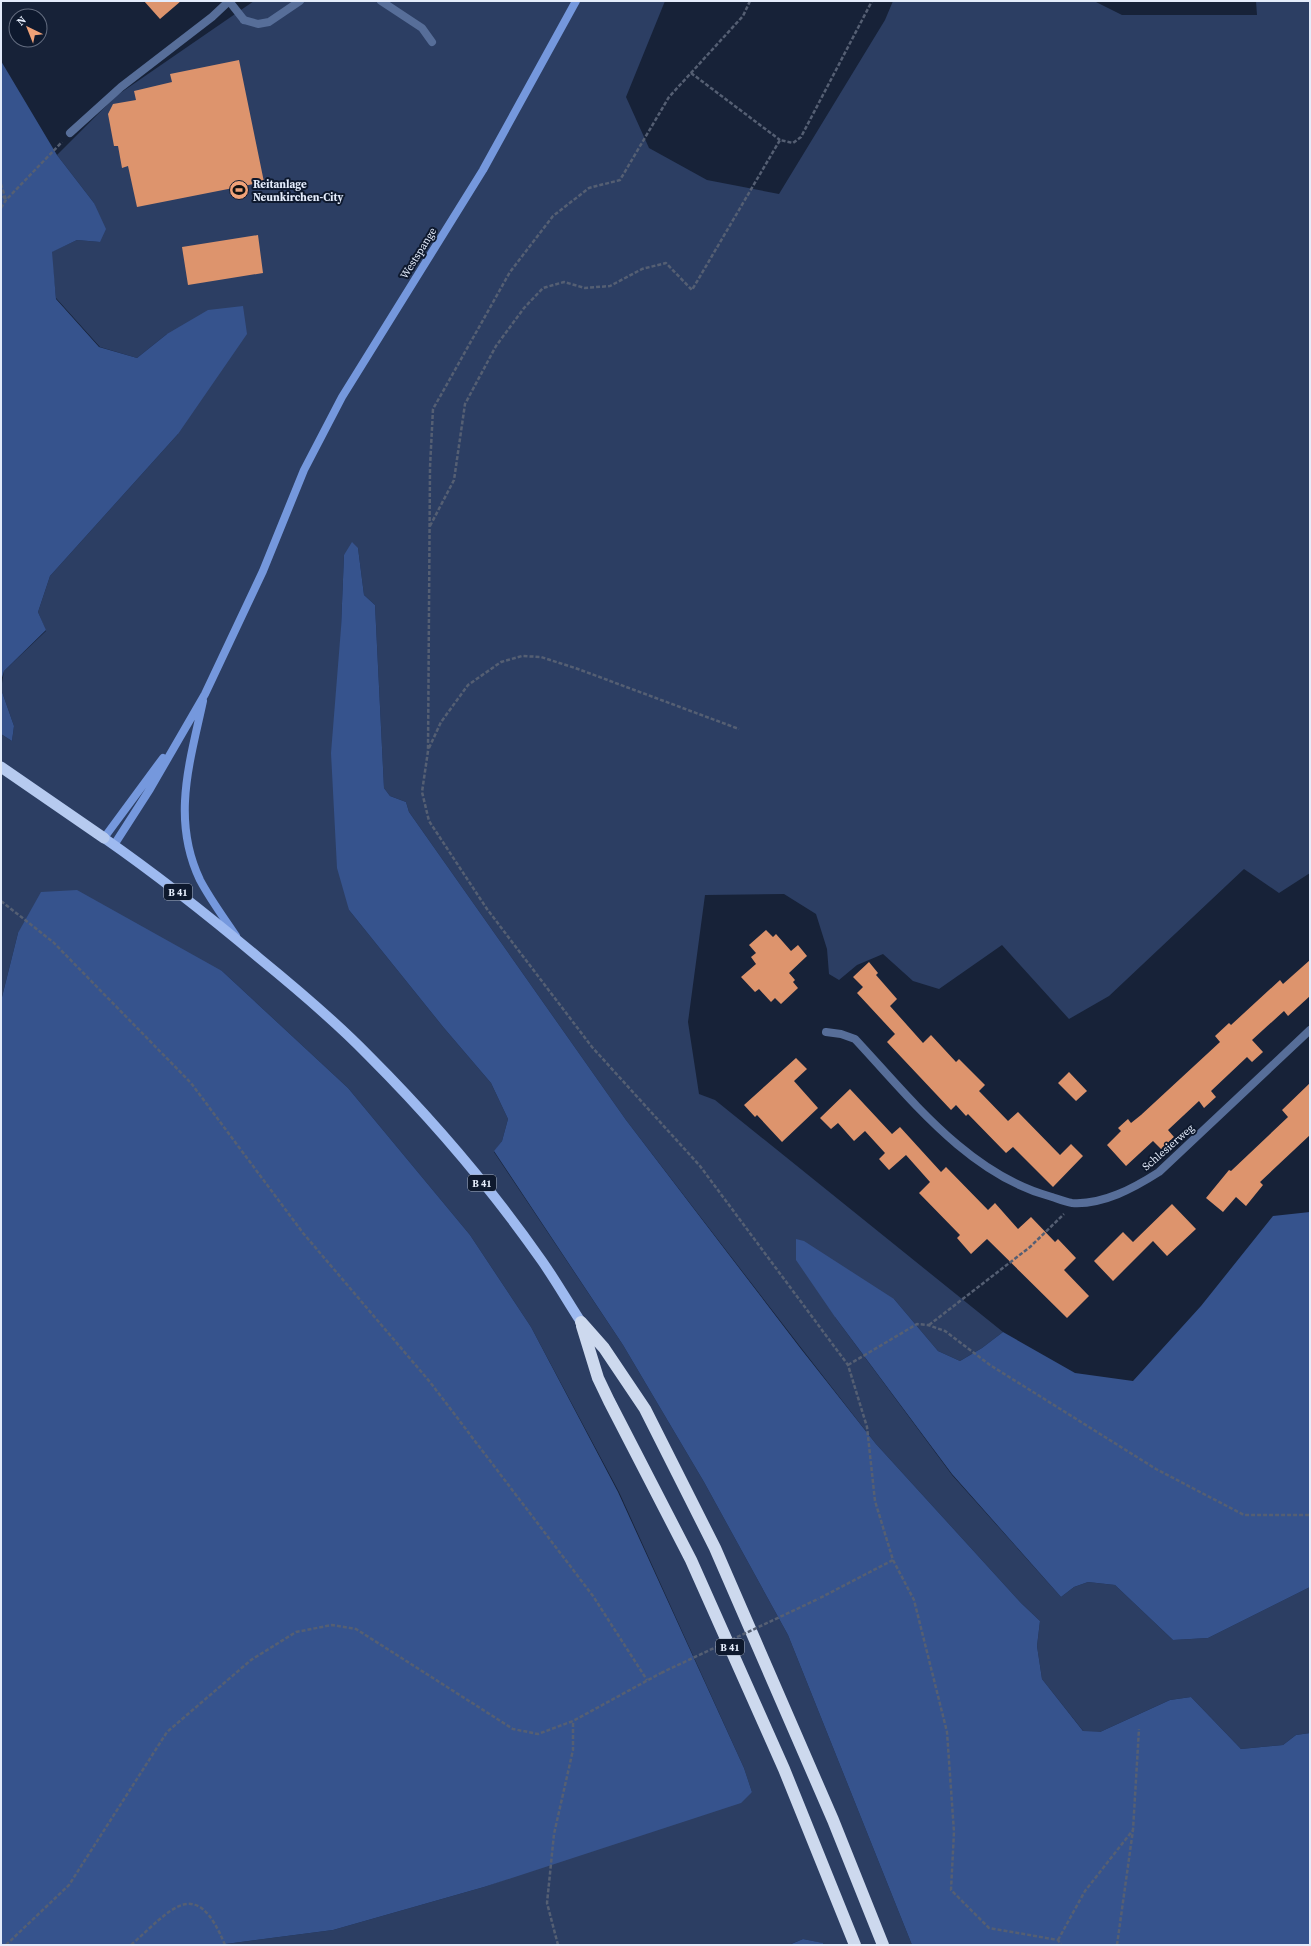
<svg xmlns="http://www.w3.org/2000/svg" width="1311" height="1946" font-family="'Source Serif 4',serif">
<rect width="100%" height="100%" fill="#172238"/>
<path fill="#2c3e63" d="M254,1H665L626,97L649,148L707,180L779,194L885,20L893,1H1094L1122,15H1257L1256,1H1310V873L1279,893L1244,869L1109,996L1069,1019L1002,945L939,989L913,981L883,954L857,965L839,980L829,974L827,949L816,914L784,894L705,895L688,1022L699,1094L715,1100L1003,1332L982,1348L960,1361L938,1351L894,1299L835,1317L952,1475L1061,1597L1074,1587L1088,1582L1115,1585L1173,1640L1208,1638L1310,1587V1733L1296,1735L1283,1745L1241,1749L1191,1697L1170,1700L1100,1732H1084L1042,1679L1037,1646L1040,1621L1021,1603L876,1444L802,1349L626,1120L409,812L406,802L390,796L384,788L375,605L364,595L358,548L344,555L341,628L349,910L444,1028L491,1083L508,1119L502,1141L494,1152L623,1345L704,1482L788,1635L912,1945H823L822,1943L803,1939L789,1945H218L333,1930L484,1887L752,1792L744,1768L619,1492L531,1327L470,1235L348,1088L222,971L18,933L1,1001V734L12,741L14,726L1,689L4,671L46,631L38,612L50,576L178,434L167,334L137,358L100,347L56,298L51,252L77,240L100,242L94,203L57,155L116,96Z"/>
<path fill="#36538d" d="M1,61L57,155L94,203L106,229L100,242L77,240L52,252L56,299L99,347L137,358L167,334L208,310L243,306L247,334L178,434L50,576L38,612L46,630L4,671L1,681Z
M352,542L358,548L364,595L375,605L384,788L390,796L406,802L409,812L626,1120L801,1349L876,1444L1021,1603L1040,1621L1037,1646L1042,1679L1083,1731L1100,1732L1170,1700L1191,1697L1241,1749L1283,1745L1296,1735L1310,1733V1945H912L788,1635L704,1482L623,1345L494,1151L502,1141L508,1119L491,1083L444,1028L349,910L337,868L331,753L341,628L344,555Z
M1,689L14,726L12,741L1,734Z
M77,890L222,971L348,1088L470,1235L531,1327L618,1492L744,1768L752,1792L741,1803L484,1887L333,1930L218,1945H1V1001L18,933L41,892Z
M1310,1212V1587L1208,1638L1173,1640L1115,1585L1088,1582L1074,1587L1061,1597L952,1474L835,1317L796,1260V1239L804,1241L894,1299L938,1351L960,1361L982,1348L1003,1332L1075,1373L1133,1381L1201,1306L1273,1216Z
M803,1939L823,1943V1945H789Z"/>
<path fill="#dd946d" d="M144,1H181L160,19Z
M239,60L264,182L137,207L128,166L122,168L118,146H114L108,114L113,104L136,100L134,91L172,82L170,74Z
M258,235L263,273L188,285L182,247Z
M766,930L773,937L776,934L791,951L798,945L807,956L789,973L795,980L793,982L798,988L781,1004L775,998L771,1002L759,989L755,992L741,977L756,964L751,957L756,953L749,945Z
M1310,960V996L1288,1016L1284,1011L1252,1040L1263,1052L1252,1062L1247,1057L1211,1091L1216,1097L1204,1108L1199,1101L1168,1130L1174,1137L1161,1149L1153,1141L1126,1166L1107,1145L1121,1131L1118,1128L1128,1119L1131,1123L1141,1115L1220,1042L1215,1036L1229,1023L1231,1025L1280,980L1283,984Z
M869,962L878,973L876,975L897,999L890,1006L923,1043L931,1035L956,1062L959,1059L985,1085L979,1091L1008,1121L1018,1112L1060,1155L1071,1144L1083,1156L1053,1187L1013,1147L1006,1153L968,1114L966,1116L956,1105L951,1110L887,1042L895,1034L857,993L863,987L853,977Z
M796,1058L807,1069L794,1081L818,1108L782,1142L757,1115L755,1117L744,1105Z
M1069,1072L1087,1091L1076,1101L1058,1083Z
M1310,1083V1135L1260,1182L1263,1185L1246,1206L1236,1197L1223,1212L1206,1198L1229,1170L1231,1171L1288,1117L1282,1110Z
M850,1089L892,1134L900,1127L941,1172L946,1167L988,1210L995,1203L1018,1229L1031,1217L1055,1242L1058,1239L1076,1258L1064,1270L1089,1296L1067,1318L987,1239L971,1254L957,1238L960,1235L919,1193L930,1182L906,1155L889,1170L879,1159L885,1153L865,1131L854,1141L838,1123L831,1129L820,1118Z
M1172,1204L1196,1229L1167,1256L1153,1241L1113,1281L1094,1261L1123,1232L1133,1242Z"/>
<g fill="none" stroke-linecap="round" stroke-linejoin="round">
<path stroke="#555f73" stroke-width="2.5" stroke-dasharray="4 2" stroke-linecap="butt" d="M750,1L743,16L669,97L620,180L589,188L553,216L510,272L433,409L430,467L428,751L422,792L429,821L487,909L592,1047L700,1166L848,1365L867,1427L875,1501L893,1560L818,1599
M691,73L780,140
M1,184L6,200L1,194
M1,208L6,200L62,142
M430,526L454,480L465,404L496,346L524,308L543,288L564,282L585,288L610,286L642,269L666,263L692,290L780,140L793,143L801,137L872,1
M429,748L441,722L468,685L501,662L522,656L541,657L578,669L739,729
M1,901L53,942L191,1083L303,1233L430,1382L593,1596L647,1680
M929,1325L1030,1247L1064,1214
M848,1365L917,1324L928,1325L945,1331L990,1365L1156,1469L1244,1515H1310
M893,1560L914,1600L947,1732L954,1832L951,1890L989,1928L1058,1940L1061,1945
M1058,1940L1085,1891L1133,1830L1139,1729
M6,1945L69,1885L167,1732L251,1660L296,1632L332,1625L356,1629L513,1729L538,1734L573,1721L661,1673
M131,1945C172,1909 196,1874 225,1945
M558,1945L547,1903L554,1834L573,1750V1721
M1117,1945L1133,1830"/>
<path stroke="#576e99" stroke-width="8" d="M381,1L422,28L432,42
M244,20L258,24L269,22L300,1
M70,133L121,87L212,17L229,1"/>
<path stroke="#576e99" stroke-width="8" d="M229,1L244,20
M826,1032L841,1034L855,1039C911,1099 969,1175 1052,1197C1058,1199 1065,1202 1072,1203C1103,1205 1134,1188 1159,1172L1310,1030"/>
<path stroke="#7598dd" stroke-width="8" d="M203,701C190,762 171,819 200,880C210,899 224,918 236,936
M104,838L163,758
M114,845L150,789L205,694L263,571L304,470L342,397L483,170L576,1"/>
<path stroke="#9ebaf0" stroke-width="10" d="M104,838C157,875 209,916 259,958C297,989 335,1021 369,1056C432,1119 491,1188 542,1261C556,1281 568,1302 581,1322"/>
<path stroke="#b6caef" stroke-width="11" d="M1,767L104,838"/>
<path stroke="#cdd9ee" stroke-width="12" d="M581,1322L604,1348L645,1409L715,1548L833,1820L883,1945
M582,1326L598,1378L609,1401L691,1560L784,1769L855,1945"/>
<path stroke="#555f73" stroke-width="2.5" stroke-dasharray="4 2" stroke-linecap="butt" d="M661,1673L818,1599"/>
</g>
<defs>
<symbol id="stadium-disc" viewBox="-11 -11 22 22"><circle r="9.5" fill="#f0a278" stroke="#0e192e"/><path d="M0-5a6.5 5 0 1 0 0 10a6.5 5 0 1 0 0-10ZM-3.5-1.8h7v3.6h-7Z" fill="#111"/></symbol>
</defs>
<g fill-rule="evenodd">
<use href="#stadium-disc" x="228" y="179" width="22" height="22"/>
</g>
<g text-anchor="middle" stroke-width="4" stroke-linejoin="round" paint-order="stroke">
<g fill="#0e192e" stroke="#a4adbe" stroke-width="1">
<rect x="164" y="884" width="28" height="16" rx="3"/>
<rect x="468" y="1175" width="28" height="16" rx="3"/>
<rect x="716" y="1639" width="28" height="16" rx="3"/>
</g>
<g font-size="10" font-weight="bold" fill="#e4ecfb">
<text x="178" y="896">B 41</text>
<text x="482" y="1187">B 41</text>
<text x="730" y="1651">B 41</text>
</g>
<g font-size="11" font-weight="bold" fill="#e4ecfb" stroke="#0e192e" text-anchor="start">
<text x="253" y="188">Reitanlage<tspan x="253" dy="13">Neunkirchen-City</tspan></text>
</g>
<g font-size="11" fill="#e4ecfb" stroke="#0e192e">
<text transform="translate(418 253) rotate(-58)" y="4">Westspange</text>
<text transform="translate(1168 1147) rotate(-41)" y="4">Schlesierweg</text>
</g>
</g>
<rect width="1311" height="1946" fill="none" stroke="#e4ecfb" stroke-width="4"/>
<g transform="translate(28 28) rotate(317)"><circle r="19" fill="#0e192e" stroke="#646d80"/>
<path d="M0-3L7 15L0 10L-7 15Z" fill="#f0a278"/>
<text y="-6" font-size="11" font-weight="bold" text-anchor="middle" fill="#e4ecfb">N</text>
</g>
</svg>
